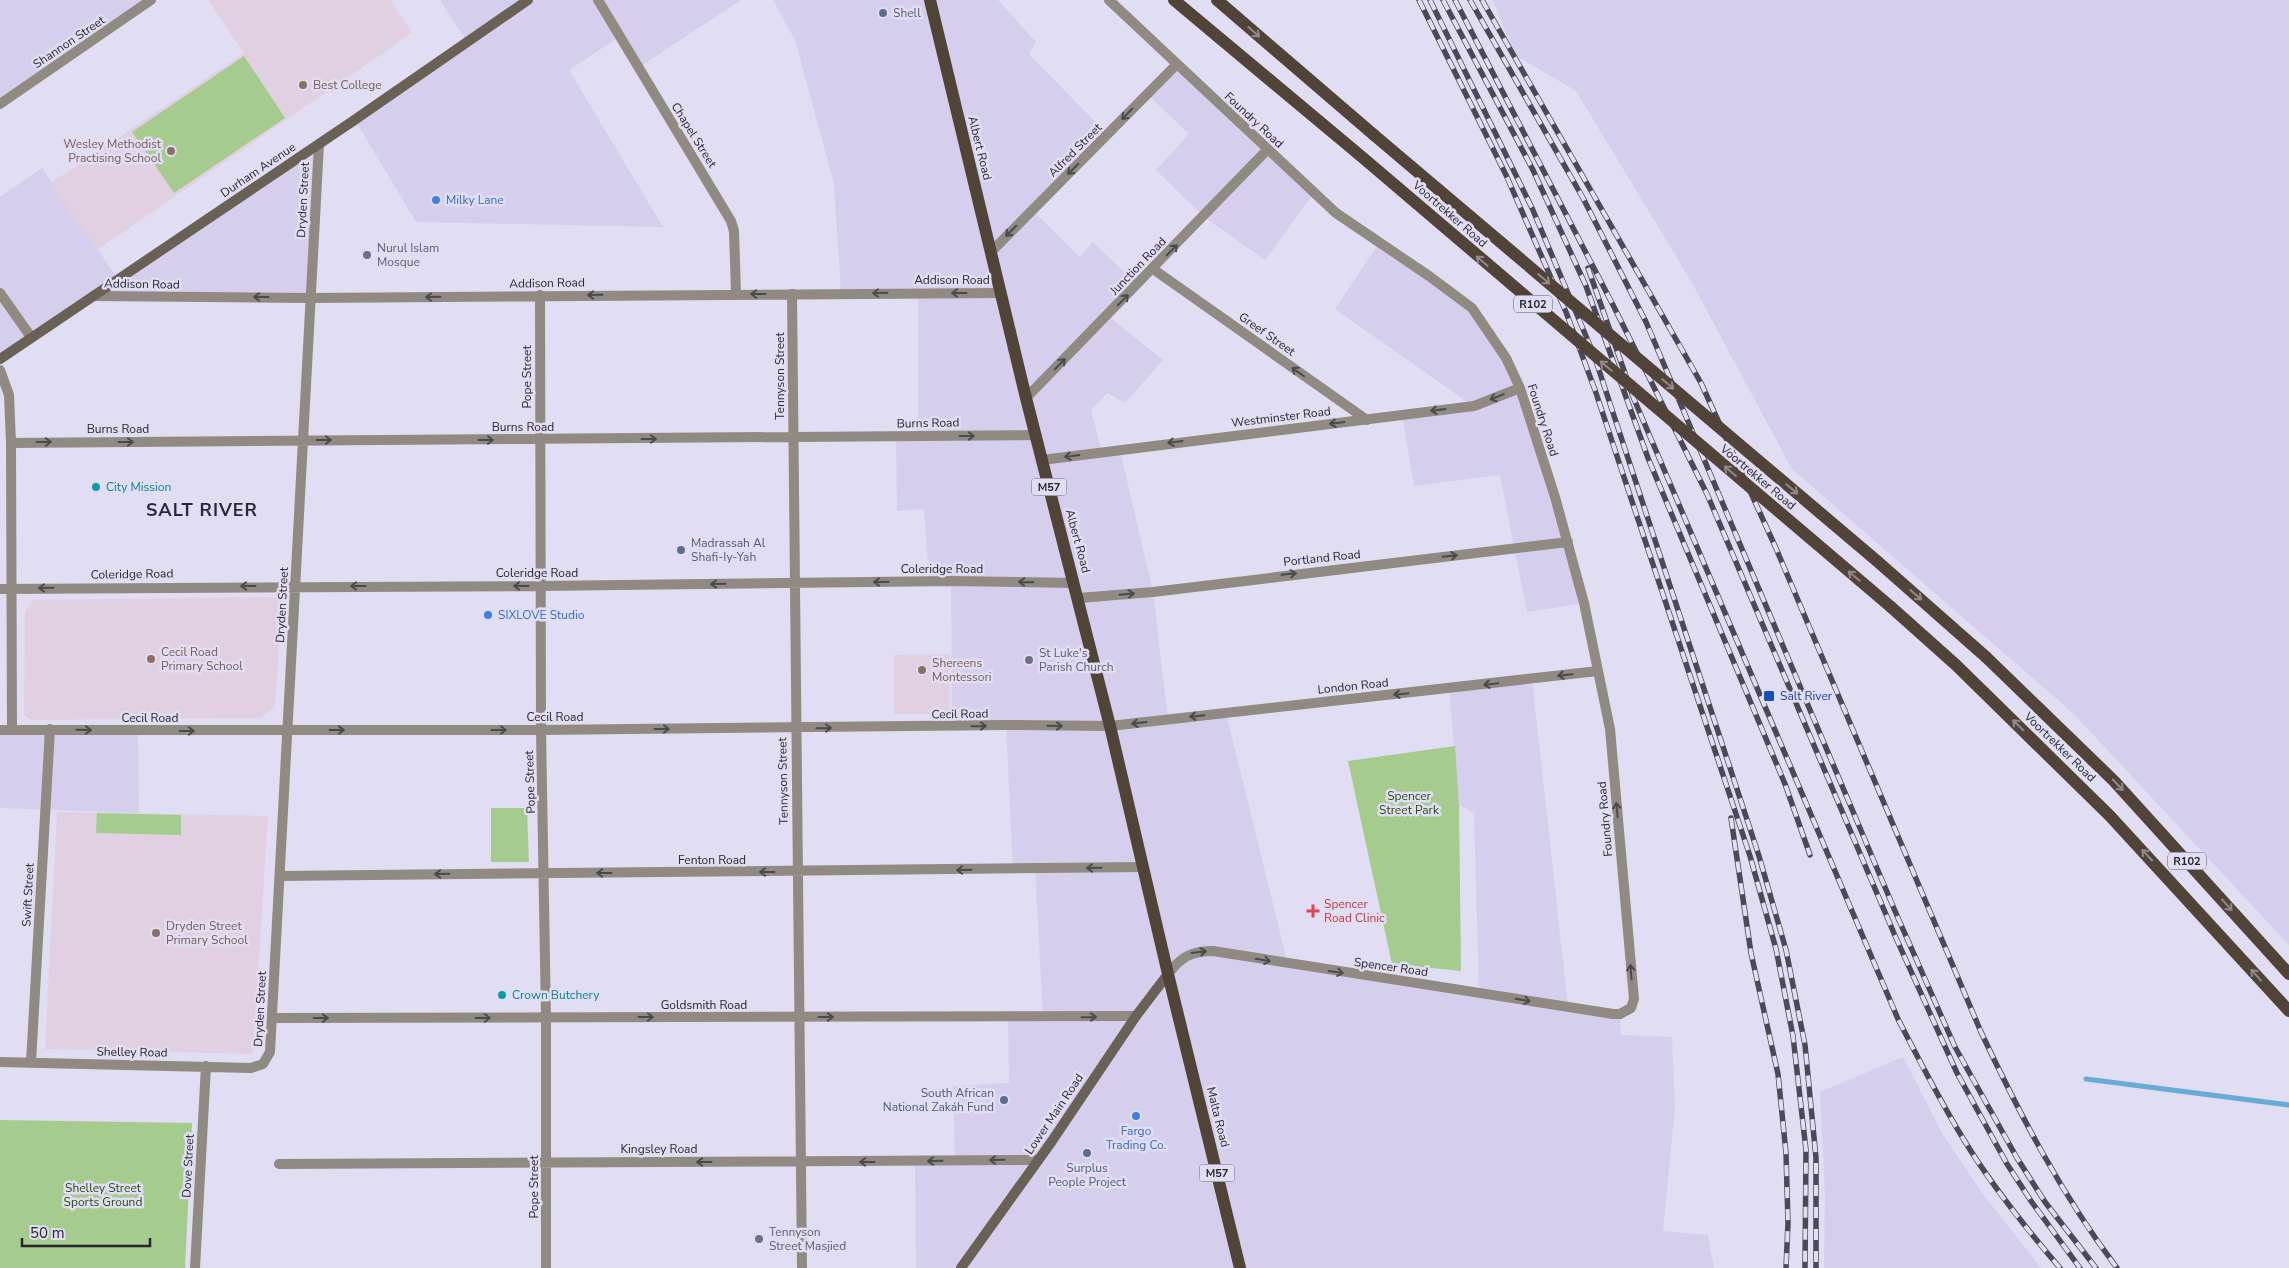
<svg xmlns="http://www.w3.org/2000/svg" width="2289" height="1268" font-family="'Nunito Sans',sans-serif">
<rect width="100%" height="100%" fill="#e1ddf3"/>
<path fill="#d5cfed" d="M0,0H151L0,104Z
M440,0H741L638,68L619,37L569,70L663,227L416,222L355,120L466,41Z
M773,0H998L1036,42L1029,54L1108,135L1032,210L1080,257L1093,242L1138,285L1108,316L1163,360L1125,403L1107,393L1091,410L1102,452L1120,450L1153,592L1168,719L1226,713L1288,965L1479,992L1474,813L1459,805L1449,688L1532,679L1568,1007L1620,1014L1621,1035L1672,1037L1675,1108L1663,1231L1708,1235L1714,1268H916L915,1162L955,1161L953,1086L1009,1083L1008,1016L1043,1017L1035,869H1013L1006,725L952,726L951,581H929L924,509L897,511L896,436H918V293L841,294L834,184L795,40Z
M1493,0H2289V945L2073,713L1792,469L1691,281L1576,91L1515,55Z
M1177,64L1313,194L1265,260L1204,217L1156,170L1189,134L1147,94Z
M319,144L309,298L93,296L0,359V197L42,168L118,279Z
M1379,243L1472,308L1506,358L1584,603L1527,612L1500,475L1414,486L1402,414L1473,406L1335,309Z
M0,730L138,731L139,813L0,808Z
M1903,1057L1943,1135L1982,1193L2041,1268H1824L1825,1195L1820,1092Z"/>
<path fill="#e1d0e2" d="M208,0H391L412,33L97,250L51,183L244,53Z
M282,597L275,706L261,718L32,720L24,715L25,612L33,600Z
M950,654L949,714H894V655Z
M57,812L268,816L253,1054L45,1049Z"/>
<path fill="#a6cb8f" d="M244,56L285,118L174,193L132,132Z
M1455,746L1459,805L1461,971L1392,964L1348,761Z
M491,808H527L529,862H491Z
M97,813L181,815V835L96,833Z
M0,1120L192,1123L185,1268H0Z"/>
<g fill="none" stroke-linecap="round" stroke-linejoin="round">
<path stroke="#67acd4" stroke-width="5" d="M2086,1079L2289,1105"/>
<path stroke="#908a82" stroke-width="10" d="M598,0L731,221L734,231L736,293
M1109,0L1336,213L1429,276L1472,308L1506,358L1520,388L1555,497L1584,603L1610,729L1634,999L1631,1008L1620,1014H1613L1213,951C1191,951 1181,957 1168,974
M0,104L151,0
M991,252L1177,64
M1153,269L1367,420
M0,293L31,337
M792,294L802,1268
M540,295L541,730L546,1018V1268
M93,296L309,298L1001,293
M0,370L9,395L11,443L12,730
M1026,398L1267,150
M11,443L1036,435
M1042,460L1474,406L1520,388
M0,589L541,586L951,581L1074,583
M1079,598L1153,592L1568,542
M0,730H541L1006,725L1110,726L1598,671
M280,876L1143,867
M272,1018L1136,1016
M0,1062L251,1068L263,1064L270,1052L319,144
M31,1062L50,729
M279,1164L1038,1160
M195,1268L206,1066"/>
<path stroke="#6a6156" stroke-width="10" d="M0,359L353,121L528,0
M961,1268L1052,1141L1136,1016L1168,974"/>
<path stroke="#4f4437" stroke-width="12" d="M930,0L1026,398L1110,726L1168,974L1240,1268
M1217,0L1374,135
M1891,607L1956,665L2110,816L2289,1011
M1986,657L2114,781L2289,974"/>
<defs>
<path id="rail" d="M1419,0L1506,175L1566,312L1595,390L1750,856L1776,949L1793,1036L1806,1150L1805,1268
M1430,0L1532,208L1594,355L1759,856L1786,950L1805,1045L1816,1158V1268
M1443,0L1533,170L1586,286L1648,458L1785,784L1810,855
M1455,0L1613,305L1707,494L1896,938L1957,1073L2007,1164L2031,1201L2080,1268
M1470,0L1583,198L1646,322L1898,918L1955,1047L2017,1158L2045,1202L2096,1268
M1482,0L1701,383L1775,546L1981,1032C2020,1115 2062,1195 2117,1268
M1588,268L1634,399L1898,1019C1919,1060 1940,1101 1964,1140C1992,1186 2025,1227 2060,1268
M1731,818L1751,953L1778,1074L1786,1153L1788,1223L1786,1268"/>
</defs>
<use href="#rail" stroke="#4b4954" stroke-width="5.5"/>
<use href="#rail" stroke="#e1ddf3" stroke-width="4" stroke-dasharray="11" stroke-linecap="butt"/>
<path stroke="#4f4437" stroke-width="12" d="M1174,0L1362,157L1891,607
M1374,135L1877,561L1986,657"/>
</g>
<defs><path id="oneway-shaft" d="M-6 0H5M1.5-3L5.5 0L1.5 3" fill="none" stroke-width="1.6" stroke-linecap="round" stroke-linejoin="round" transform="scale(1.25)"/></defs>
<g stroke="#91898c">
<use href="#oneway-shaft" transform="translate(1254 32) rotate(41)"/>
<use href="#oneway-shaft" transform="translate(1482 261) rotate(-139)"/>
<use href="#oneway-shaft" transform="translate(1544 279) rotate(40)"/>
<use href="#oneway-shaft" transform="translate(1606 366) rotate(-140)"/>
<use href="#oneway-shaft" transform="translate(1668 384) rotate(40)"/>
<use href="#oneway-shaft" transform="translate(1730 471) rotate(-140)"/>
<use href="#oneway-shaft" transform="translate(1792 489) rotate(40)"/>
<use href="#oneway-shaft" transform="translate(1854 576) rotate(-140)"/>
<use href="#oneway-shaft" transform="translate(1916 595) rotate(41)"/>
<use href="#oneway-shaft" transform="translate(2018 725) rotate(-136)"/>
<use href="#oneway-shaft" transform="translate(2118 785) rotate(47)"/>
<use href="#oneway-shaft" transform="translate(2147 855) rotate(-133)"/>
<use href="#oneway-shaft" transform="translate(2227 905) rotate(48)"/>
<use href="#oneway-shaft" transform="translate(2256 975) rotate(-132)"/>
</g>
<g stroke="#4c494b">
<use href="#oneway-shaft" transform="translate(1127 114) rotate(134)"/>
<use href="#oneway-shaft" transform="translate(1073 169) rotate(135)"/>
<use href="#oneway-shaft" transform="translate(1011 231) rotate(135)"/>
<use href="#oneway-shaft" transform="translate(1172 250) rotate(-45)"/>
<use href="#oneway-shaft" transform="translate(880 293) rotate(179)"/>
<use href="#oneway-shaft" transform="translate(959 293) rotate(-180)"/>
<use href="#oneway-shaft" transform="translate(758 294) rotate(-180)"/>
<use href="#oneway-shaft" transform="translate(595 295) rotate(179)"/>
<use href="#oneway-shaft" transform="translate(261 297) rotate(-180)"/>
<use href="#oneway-shaft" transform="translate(433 297) rotate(179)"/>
<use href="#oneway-shaft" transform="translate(1123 300) rotate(-46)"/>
<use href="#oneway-shaft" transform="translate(1060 364) rotate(-46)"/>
<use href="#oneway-shaft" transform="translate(1298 372) rotate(-145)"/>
<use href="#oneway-shaft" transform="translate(1497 397) rotate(158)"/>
<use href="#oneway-shaft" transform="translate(1438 410) rotate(173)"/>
<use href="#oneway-shaft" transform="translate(1337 423) rotate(173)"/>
<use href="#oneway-shaft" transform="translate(967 436)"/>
<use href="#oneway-shaft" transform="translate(649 439)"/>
<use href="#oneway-shaft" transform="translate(324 440)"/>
<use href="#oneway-shaft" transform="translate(486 440)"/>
<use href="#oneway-shaft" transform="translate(44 442)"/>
<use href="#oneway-shaft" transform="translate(126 442)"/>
<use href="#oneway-shaft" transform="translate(1175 442) rotate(172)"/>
<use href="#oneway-shaft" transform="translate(1072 456) rotate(172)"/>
<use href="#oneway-shaft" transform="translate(1450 556) rotate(-6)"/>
<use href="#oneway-shaft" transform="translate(1289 574) rotate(-6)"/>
<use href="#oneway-shaft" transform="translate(881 582) rotate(179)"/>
<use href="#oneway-shaft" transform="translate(1026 582) rotate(-179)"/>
<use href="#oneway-shaft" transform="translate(718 584) rotate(179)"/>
<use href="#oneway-shaft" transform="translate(248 586) rotate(180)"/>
<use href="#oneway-shaft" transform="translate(358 586) rotate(-180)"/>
<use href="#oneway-shaft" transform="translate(521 586) rotate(-180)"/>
<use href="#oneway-shaft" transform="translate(46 588) rotate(179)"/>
<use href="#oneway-shaft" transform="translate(1127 594) rotate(-5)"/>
<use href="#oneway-shaft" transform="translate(1565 675) rotate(174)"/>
<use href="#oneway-shaft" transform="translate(1491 684) rotate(174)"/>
<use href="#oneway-shaft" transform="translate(1401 694) rotate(174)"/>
<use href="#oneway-shaft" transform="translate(1197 716) rotate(174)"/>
<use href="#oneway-shaft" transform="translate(1139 723) rotate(173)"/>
<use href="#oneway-shaft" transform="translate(979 726) rotate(-1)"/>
<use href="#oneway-shaft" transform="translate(1055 726) rotate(1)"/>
<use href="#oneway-shaft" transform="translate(824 728) rotate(-1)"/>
<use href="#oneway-shaft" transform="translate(662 729)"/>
<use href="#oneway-shaft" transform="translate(84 730) rotate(1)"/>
<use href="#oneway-shaft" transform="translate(337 730)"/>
<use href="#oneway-shaft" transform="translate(499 730)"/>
<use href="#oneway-shaft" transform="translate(187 731)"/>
<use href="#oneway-shaft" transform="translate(1617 810) rotate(-95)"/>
<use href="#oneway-shaft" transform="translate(1094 868) rotate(179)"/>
<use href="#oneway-shaft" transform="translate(964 870) rotate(179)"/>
<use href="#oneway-shaft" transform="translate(767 872) rotate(180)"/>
<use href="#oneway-shaft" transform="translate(604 873) rotate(180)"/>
<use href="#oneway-shaft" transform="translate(442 874) rotate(179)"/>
<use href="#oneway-shaft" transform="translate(1199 952) rotate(-7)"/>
<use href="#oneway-shaft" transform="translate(1263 960) rotate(10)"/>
<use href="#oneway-shaft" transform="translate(1336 972) rotate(8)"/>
<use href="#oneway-shaft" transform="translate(1631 972) rotate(-95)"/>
<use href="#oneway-shaft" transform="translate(1523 1000) rotate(9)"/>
<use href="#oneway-shaft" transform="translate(646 1017)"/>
<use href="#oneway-shaft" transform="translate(826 1017)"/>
<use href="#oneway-shaft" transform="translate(1089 1017) rotate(-1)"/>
<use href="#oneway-shaft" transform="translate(321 1018)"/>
<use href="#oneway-shaft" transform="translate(483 1018)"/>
<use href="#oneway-shaft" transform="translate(997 1160) rotate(179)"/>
<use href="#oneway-shaft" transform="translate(935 1161) rotate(179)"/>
<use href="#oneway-shaft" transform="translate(704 1162) rotate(180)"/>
<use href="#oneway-shaft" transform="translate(867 1162) rotate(-180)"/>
</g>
<g fill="#5c6f8a" stroke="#e1ddf3" stroke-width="2">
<circle cx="883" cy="13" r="5"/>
<circle cx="681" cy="550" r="5"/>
<circle cx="1004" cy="1100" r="5"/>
<circle cx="1087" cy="1153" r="5"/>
</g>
<g fill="#8d6e63" stroke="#e1ddf3" stroke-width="2">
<circle cx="303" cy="85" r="5"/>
<circle cx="171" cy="151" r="5"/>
<circle cx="151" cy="659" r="5"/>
<circle cx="922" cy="670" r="5"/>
<circle cx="156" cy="933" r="5"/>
</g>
<g fill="#3f7fe0" stroke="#e1ddf3" stroke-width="2">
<circle cx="436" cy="200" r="5"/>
<circle cx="488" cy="615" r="5"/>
<circle cx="1136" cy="1116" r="5"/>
</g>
<g fill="#6b7280" stroke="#e1ddf3" stroke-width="2">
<circle cx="367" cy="255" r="5"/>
<circle cx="1029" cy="660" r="5"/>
<circle cx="759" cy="1239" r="5"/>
</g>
<g fill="#0f9aa8" stroke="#e1ddf3" stroke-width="2">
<circle cx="96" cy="487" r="5"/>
<circle cx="502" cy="995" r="5"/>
</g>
<rect fill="#1a4fb4" stroke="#e1ddf3" stroke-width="2" x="1763" y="690" width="12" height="12" rx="2.5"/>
<path fill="#e0444e" stroke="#e1ddf3" stroke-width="2" d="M1310.5 903.5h5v5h5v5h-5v5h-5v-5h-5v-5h5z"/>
<g text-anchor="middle" stroke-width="5" stroke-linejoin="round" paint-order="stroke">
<g fill="#e1ddf3" stroke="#605d69" stroke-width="1">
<rect x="1514" y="295.5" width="38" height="17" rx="4"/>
<rect x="1031.5" y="478.5" width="35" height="17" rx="4"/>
<rect x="2168" y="852.5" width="38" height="17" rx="4"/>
<rect x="1199.5" y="1164.5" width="35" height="17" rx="4"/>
</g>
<g font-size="11" font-weight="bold" fill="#28262e">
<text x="1533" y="308">R102</text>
<text x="1049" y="491">M57</text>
<text x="2187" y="865">R102</text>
<text x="1217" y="1177">M57</text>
</g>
<g font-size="12" fill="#4e5e75" stroke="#e1ddf3" text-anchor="start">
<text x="893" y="17">Shell</text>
<text x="691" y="547">Madrassah Al<tspan x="691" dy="14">Shafi-Iy-Yah</tspan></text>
<text x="994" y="1097" text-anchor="end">South African<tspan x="994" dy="14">National Zakáh Fund</tspan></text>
<text x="1087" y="1172" text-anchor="middle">Surplus<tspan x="1087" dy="14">People Project</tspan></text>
</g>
<g font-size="12" fill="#28262e" stroke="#e1ddf3">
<text transform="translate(69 42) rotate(-34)" y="4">Shannon Street</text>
<text transform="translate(1254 120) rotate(43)" y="4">Foundry Road</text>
<text transform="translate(694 135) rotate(58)" y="4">Chapel Street</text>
<text transform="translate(980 148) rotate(76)" y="4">Albert Road</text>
<text transform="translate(1075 150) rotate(-45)" y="4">Alfred Street</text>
<text transform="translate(258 170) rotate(-34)" y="4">Durham Avenue</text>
<text transform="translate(303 200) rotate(-87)" y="4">Dryden Street</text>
<text transform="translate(1450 214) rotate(41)" y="4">Voortrekker Road</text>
<text transform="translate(1138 266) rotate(-46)" y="4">Junction Road</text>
<text x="952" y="284">Addison Road</text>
<text transform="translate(547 283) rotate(-1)" y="4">Addison Road</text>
<text transform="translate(142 284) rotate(1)" y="4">Addison Road</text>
<text transform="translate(1267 334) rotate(35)" y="4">Greef Street</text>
<text transform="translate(780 376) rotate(-90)" y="4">Tennyson Street</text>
<text transform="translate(527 377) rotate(-90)" y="4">Pope Street</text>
<text transform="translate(1281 417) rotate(-7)" y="4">Westminster Road</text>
<text transform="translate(1543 420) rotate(72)" y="4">Foundry Road</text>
<text transform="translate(928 423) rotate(-1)" y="4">Burns Road</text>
<text x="523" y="431">Burns Road</text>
<text x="118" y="433">Burns Road</text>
<text transform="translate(1758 477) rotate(40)" y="4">Voortrekker Road</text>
<text transform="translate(1078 541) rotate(75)" y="4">Albert Road</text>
<text transform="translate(1322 558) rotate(-6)" y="4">Portland Road</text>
<text x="942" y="573">Coleridge Road</text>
<text x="537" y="577">Coleridge Road</text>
<text transform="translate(132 574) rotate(-1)" y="4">Coleridge Road</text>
<text transform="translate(282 605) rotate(-87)" y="4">Dryden Street</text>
<text transform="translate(1353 686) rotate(-6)" y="4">London Road</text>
<text transform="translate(960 714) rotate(-1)" y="4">Cecil Road</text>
<text x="555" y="721">Cecil Road</text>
<text x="150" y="722">Cecil Road</text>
<text transform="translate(2060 747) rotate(44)" y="4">Voortrekker Road</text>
<text transform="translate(783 781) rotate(-91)" y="4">Tennyson Street</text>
<text transform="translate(530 782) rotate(-92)" y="4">Pope Street</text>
<text transform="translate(1605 819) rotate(-95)" y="4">Foundry Road</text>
<text x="712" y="864">Fenton Road</text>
<text transform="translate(28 895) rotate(-87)" y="4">Swift Street</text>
<text transform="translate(1391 967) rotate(8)" y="4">Spencer Road</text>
<text x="704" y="1009">Goldsmith Road</text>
<text transform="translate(260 1009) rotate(-87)" y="4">Dryden Street</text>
<text transform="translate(132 1052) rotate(1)" y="4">Shelley Road</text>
<text transform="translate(1054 1114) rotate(-56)" y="4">Lower Main Road</text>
<text transform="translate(1218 1117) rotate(76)" y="4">Malta Road</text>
<text x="659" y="1153">Kingsley Road</text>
<text transform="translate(188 1166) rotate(-87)" y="4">Dove Street</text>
<text transform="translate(534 1187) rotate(-90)" y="4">Pope Street</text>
</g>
<g font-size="12" fill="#785e54" stroke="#e1ddf3" text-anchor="start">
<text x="313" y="89">Best College</text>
<text x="161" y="148" text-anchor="end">Wesley Methodist<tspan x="161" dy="14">Practising School</tspan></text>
<text x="161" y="656">Cecil Road<tspan x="161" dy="14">Primary School</tspan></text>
<text x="932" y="667">Shereens<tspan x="932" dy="14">Montessori</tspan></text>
<text x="166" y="930">Dryden Street<tspan x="166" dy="14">Primary School</tspan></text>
</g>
<g font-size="12" fill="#366cbe" stroke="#e1ddf3" text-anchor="start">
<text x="446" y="204">Milky Lane</text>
<text x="498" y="619">SIXLOVE Studio</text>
<text x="1136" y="1135" text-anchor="middle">Fargo<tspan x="1136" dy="14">Trading Co.</tspan></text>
</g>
<g font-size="12" fill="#5b616d" stroke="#e1ddf3" text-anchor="start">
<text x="377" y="252">Nurul Islam<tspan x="377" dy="14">Mosque</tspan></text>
<text x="1039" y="657">St Luke's<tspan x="1039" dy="14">Parish Church</tspan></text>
<text x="769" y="1236">Tennyson<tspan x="769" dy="14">Street Masjied</tspan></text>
</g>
<g font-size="12" fill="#0d838f" stroke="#e1ddf3" text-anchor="start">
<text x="106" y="491">City Mission</text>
<text x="512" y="999">Crown Butchery</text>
</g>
<g font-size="12" fill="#164399" stroke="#e1ddf3" text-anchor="start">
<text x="1780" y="700">Salt River</text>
</g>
<g font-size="12" fill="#2b4d0f" stroke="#e1ddf3">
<text x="1409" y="800">Spencer<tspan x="1409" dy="14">Street Park</tspan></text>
<text x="103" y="1192">Shelley Street<tspan x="103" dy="14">Sports Ground</tspan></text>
</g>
<g font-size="12" fill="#be3a42" stroke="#e1ddf3" text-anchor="start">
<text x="1324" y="908">Spencer<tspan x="1324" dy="14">Road Clinic</tspan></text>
</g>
<g font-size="18" font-weight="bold" letter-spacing="1" fill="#2b2738" stroke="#e1ddf3">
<text x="202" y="516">SALT RIVER</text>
</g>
</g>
<path d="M22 1238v8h128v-8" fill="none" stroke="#28262e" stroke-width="2.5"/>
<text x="30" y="1238" font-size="15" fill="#28262e" stroke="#e1ddf3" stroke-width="4" paint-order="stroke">50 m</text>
</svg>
